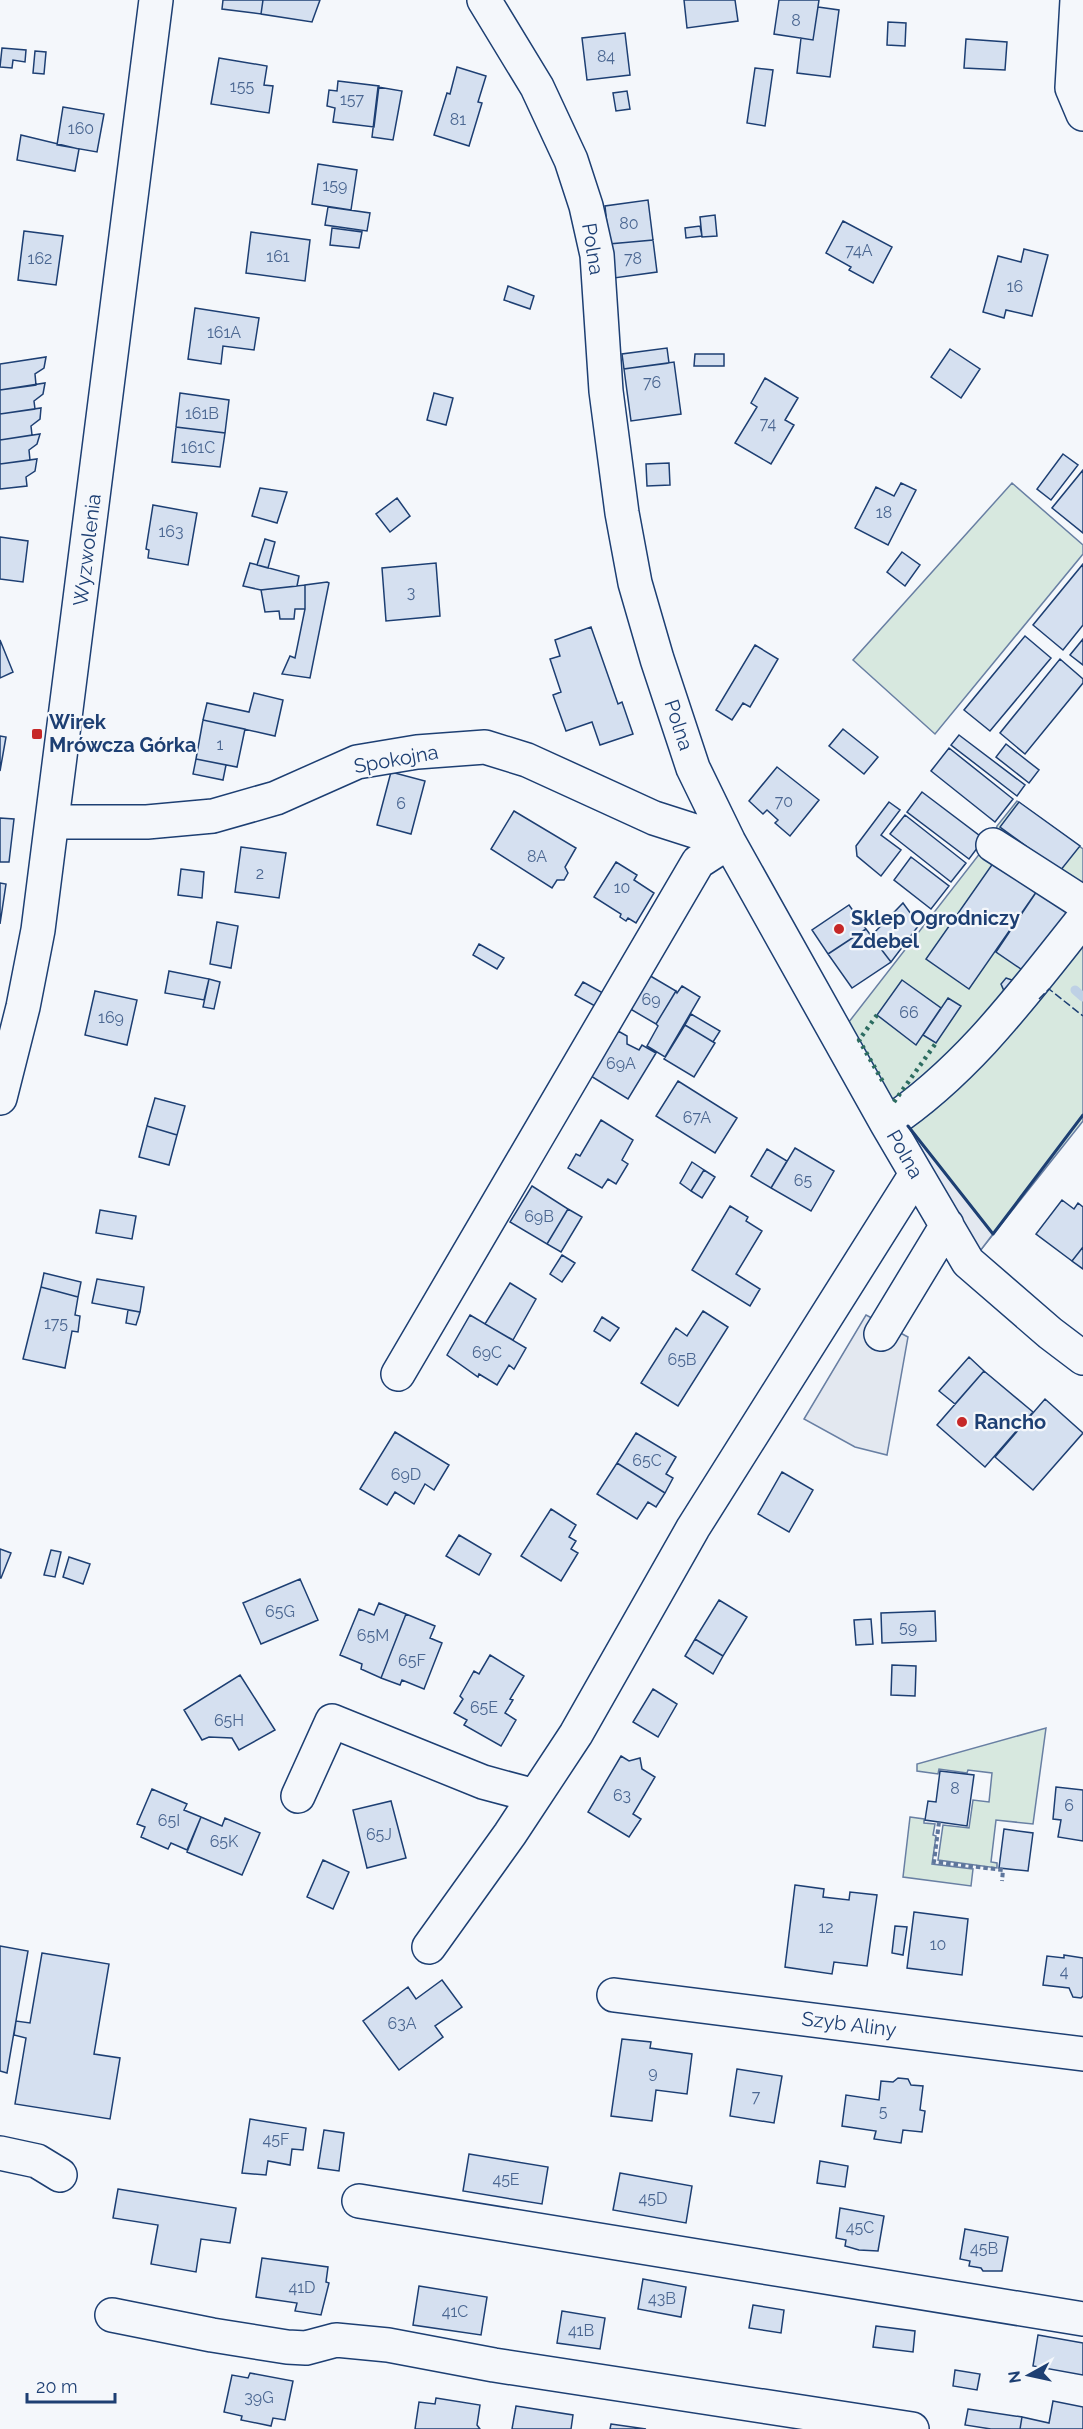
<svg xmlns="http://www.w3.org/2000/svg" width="1083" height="2429" font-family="Raleway,sans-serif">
<rect width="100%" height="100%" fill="#f4f7fb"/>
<path fill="#d7e8df" stroke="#687fa3" stroke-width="1.5" d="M1012,483L1083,545V554L935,734L853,660Z
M1017,801L1083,849V1121L980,1251L845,1027L995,834L997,826Z
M1046,1728L1033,1824L996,1820L991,1862L997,1863V1868L938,1860L943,1825L969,1828L973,1800L989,1802L992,1773L968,1770L967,1773L939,1769L938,1774L917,1771V1764Z
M910,1817L924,1819V1823L935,1824L933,1835L936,1836L932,1864L973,1869L971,1886L903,1877Z"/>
<path fill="#e3e8f0" stroke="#687fa3" stroke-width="1.5" d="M908,1126L993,1234L980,1251L906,1135Z
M866,1315L908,1337L887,1455L855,1447L804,1419Z"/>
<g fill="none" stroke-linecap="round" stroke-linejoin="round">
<path stroke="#bed0e5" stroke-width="9" d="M1075,990L1083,997"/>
</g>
<path fill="#d5e0f0" stroke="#1d3f73" stroke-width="1.5" d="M223,0H263L261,14L222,9Z
M263,0H320L312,22L261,14Z
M684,0H735L738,21L687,28Z
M779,0H819L813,40L774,34Z
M818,7L839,10L830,77L797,73L801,38L813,40Z
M888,22L906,23L905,46L887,45Z
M625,33L630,75L587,80L582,38Z
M966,39L1007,42L1005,70L964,68Z
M2,48L26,50L25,62L13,60L12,68L0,67Z
M35,51L46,52L44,74L33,73Z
M219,58L267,66L264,85L273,86L269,113L211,104Z
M457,67L486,76L478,102L482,103L469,146L434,135L447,93L450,94Z
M755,68L773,70L765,126L747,123Z
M338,81L379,86L374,127L333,122L335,108L327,106L329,90L337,91Z
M378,87L402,91L393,140L372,137Z
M627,91L630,109L616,111L613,93Z
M63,107L104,114L97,152L57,145Z
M21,135L79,149L75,171L17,160Z
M318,164L357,170L351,210L312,204Z
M648,200L653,240L609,244L605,206Z
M328,207L370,213L367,231L325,225Z
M715,215L717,236L702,237L700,217Z
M843,221L892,247L873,283L849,270L851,267L826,253Z
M700,226L702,236L686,238L685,228Z
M332,228L362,232L359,248L330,245Z
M24,231L63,236L56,285L18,280Z
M251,232L310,240L305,281L246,273Z
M653,240L657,272L614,278L609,244Z
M1024,249L1048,255L1032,316L1006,310L1004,318L983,312L998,256L1021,262Z
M508,286L534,296L530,309L504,300Z
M195,308L259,318L254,350L223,346L221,364L188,359Z
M667,348L669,363L624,369L622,354Z
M950,349L980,369L961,398L931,377Z
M695,354H724V366H694Z
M46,357L44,368L35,374L36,385L0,390V364Z
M674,362L681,414L631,421L624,369Z
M765,378L798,398L785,420L794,425L771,464L735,443L757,407L751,403Z
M45,383L43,394L34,401L35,409L0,414V390Z
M180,393L229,400L225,433L176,427Z
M434,393L453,398L446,425L427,420Z
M41,408L40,419L31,426L32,435L0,440V414Z
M176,427L225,433L220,467L172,462Z
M40,434L37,444L29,450L30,460L0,464V440Z
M1063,454L1078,465L1051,500L1037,489Z
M37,459L35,471L26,477L27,486L0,489V464Z
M669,463L670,485L647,486L646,464Z
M1083,470V533L1052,508Z
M901,483L916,490L888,545L855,528L876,487L894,496Z
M260,488L287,492L277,523L252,516Z
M397,498L410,516L390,532L376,514Z
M153,505L197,513L188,565L148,558L149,550L146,549Z
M0,537L28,541L23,582L0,579Z
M265,539L275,542L268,568L257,565Z
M902,552L920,565L905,586L887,572Z
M250,563L299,576L297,586L261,590L243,586Z
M436,563L440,616L386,621L382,568Z
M1083,564V625L1063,650L1033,625Z
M327,582L329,583L310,678L282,674L290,656L295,658L305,609V585Z
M305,585V609H295L294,619H280L279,611L265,612L261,590Z
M591,627L618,704L622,702L633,734L600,745L592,722L566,731L553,695L561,692L550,659L560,656L555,640Z
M1025,636L1051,658L990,731L964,710Z
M1083,639V665L1070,655Z
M0,640L13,672L0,678Z
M755,645L778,659L750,707L743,703L732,720L716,710Z
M1060,659L1083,679V683L1025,754L1000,733Z
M254,693L283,700L275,736L203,720L207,703L249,712Z
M203,720L245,729L237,767L196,759Z
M843,729L878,757L864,774L829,746Z
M959,735L1025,785L1017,796L951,745Z
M0,736L6,737L0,771Z
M1006,744L1039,770L1029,783L996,757Z
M949,748L1013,799L995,822L931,771Z
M196,759L226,765L223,780L193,774Z
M777,767L819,800L790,836L775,823L778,820L767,810L763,814L749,801Z
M391,772L425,781L411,834L377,825Z
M922,792L984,839L969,859L907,812Z
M889,802L900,810L881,835L901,850L881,876L857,856L856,846Z
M1019,802L1080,846L1060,871L1000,827Z
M514,811L576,848L565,867L568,873L564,880H557L552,888L491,849Z
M905,815L966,863L951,882L890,834Z
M0,818L14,819L9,862H0Z
M241,847L286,853L279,898L235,892Z
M911,857L949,886L931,909L894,880Z
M996,859L1039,888L969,989L926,959Z
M616,862L637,875L634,880L654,893L636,923L628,918L626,921L620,917L621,914L594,897Z
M181,869L204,872L202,898L178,895Z
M0,883L6,884L0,924Z
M1039,888L1074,912L1031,976L996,952Z
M903,903L919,925L891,962L871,936Z
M849,905L866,929L828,954L812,930Z
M217,922L238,926L231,968L210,964Z
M866,929L891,962L852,988L828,954Z
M479,944L504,958L497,969L473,955Z
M169,971L209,979L204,1000L165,993Z
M647,974L676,991L656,1024L627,1007Z
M1006,978L1015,981L1005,993L1001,984Z
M209,979L220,982L214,1009L203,1007Z
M902,980L941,1008L916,1045L877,1015Z
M583,982L603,993L595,1006L575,995Z
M682,986L700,997L665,1057L647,1046L658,1026L656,1024L676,991L677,993Z
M95,991L137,1000L127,1045L85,1035Z
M948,998L961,1006L936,1043L923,1035Z
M691,1014L720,1031L713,1042L685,1025Z
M685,1025L715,1043L694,1077L664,1059Z
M618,1031L627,1036V1044L639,1050L642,1045L656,1053L628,1099L586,1073Z
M678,1081L737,1118L715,1153L656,1116Z
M155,1098L185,1106L177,1135L147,1126Z
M601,1120L633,1140L622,1160L628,1164L616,1184L608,1179L602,1188L568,1168L576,1154L580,1156Z
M147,1126L177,1135L169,1165L139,1157Z
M795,1148L834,1171L811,1211L771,1188Z
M767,1149L787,1161L771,1188L751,1176Z
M692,1162L704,1170L691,1191L680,1183Z
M704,1170L715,1177L702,1198L691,1191Z
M532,1186L568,1209L547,1244L510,1222Z
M1062,1200L1074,1209L1078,1203L1083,1207V1247L1072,1261L1036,1234Z
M730,1206L748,1217L746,1221L762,1231L736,1274L760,1289L750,1306L692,1270Z
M568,1209L582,1217L561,1252L547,1244Z
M100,1210L136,1216L132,1239L96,1233Z
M1083,1247V1269L1072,1261Z
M562,1255L575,1263L562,1282L550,1274Z
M44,1273L81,1282L78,1297L41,1287Z
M97,1279L144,1287L140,1312L92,1303Z
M510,1283L536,1299L513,1340L485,1324Z
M41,1287L78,1297L75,1315L80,1316L78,1332L72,1331L65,1368L23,1359Z
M128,1310L140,1312L136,1325L126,1323Z
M703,1311L728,1327L678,1406L641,1383L676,1328L687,1336Z
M470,1315L526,1348L514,1369L509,1365L497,1385L479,1374L478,1377L447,1355Z
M602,1317L619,1328L610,1341L594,1331Z
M969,1357L984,1371L955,1404L939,1391Z
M984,1371L1033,1412L985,1467L937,1425Z
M1045,1399L1083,1433L1033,1490L995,1457Z
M395,1432L449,1465L434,1490L425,1484L414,1504L395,1492L387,1505L360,1489Z
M636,1433L676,1457L666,1474L673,1478L665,1493L617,1463Z
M617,1463L665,1493L656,1507L648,1502L637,1519L597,1494Z
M782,1472L813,1490L789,1532L758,1514Z
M551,1509L576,1525L569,1537L576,1541L571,1549L578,1553L561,1581L521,1556Z
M459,1535L491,1554L479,1575L446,1556Z
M0,1549L11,1553L1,1578H0Z
M51,1550L61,1552L55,1577L44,1575Z
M69,1557L90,1564L83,1584L63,1577Z
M300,1579L318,1620L261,1644L243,1603Z
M719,1600L747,1617L723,1656L695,1639Z
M379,1603L406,1614L381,1678L361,1669L362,1664L340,1655L359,1609L374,1615Z
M935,1611L936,1641L882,1643L881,1613Z
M406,1614L435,1626L430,1638L442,1643L424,1689L402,1680L400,1685L381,1678Z
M871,1619L873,1644L856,1645L854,1620Z
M695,1639L723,1656L713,1674L685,1656Z
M490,1655L524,1676L510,1699L513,1700L505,1713L516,1720L501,1746L464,1725L467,1720L454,1713L463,1699L460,1696L474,1671L479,1674Z
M892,1665L916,1666L915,1696L891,1695Z
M240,1675L275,1730L239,1750L232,1738L209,1737L202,1740L184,1710Z
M653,1689L677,1704L658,1737L633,1722Z
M621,1756L629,1761L640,1758L642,1769L655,1777L633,1814L641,1819L629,1837L588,1812Z
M940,1771L974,1775L967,1826L925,1820L928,1801L936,1802Z
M1056,1787L1083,1790V1841L1058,1837L1061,1820L1053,1819Z
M152,1789L187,1804L184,1810L201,1817L187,1850L171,1843L168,1849L141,1837L145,1827L137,1824Z
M391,1801L406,1858L367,1868L353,1810Z
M201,1817L222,1826L225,1818L260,1833L242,1875L187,1852Z
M1004,1829L1033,1833L1028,1871L999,1868Z
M323,1860L349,1872L333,1909L307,1897Z
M795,1885L824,1889L823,1897L849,1900L850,1892L877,1895L867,1966L834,1962L832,1974L785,1967Z
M914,1912L968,1919L962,1975L907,1968Z
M895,1926L907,1927L903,1955L892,1953Z
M0,1946L28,1951L7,2073L0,2071Z
M42,1953L109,1964L94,2054L120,2058L110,2119L15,2104L26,2038L14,2035L16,2021L30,2023Z
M1064,1955L1083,1958V1996L1081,1998L1073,1997L1069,1988L1043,1985L1047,1956L1064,1958Z
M442,1980L462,2007L435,2026L443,2037L399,2070L363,2021L408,1987L416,1999Z
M622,2039L651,2042L650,2048L692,2054L687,2094L656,2090L652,2121L611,2116Z
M737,2069L782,2076L774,2123L730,2116Z
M898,2078L908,2079L911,2085L923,2086L920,2110L925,2111L922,2132L903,2130L901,2143L874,2139L876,2131L842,2126L846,2095L879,2100L881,2081L893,2082Z
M250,2119L306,2128L303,2150L292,2149L290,2165L268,2161L266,2175L242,2173Z
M324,2130L344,2133L339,2171L318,2168Z
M469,2154L548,2167L542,2204L463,2191Z
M820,2161L848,2166L845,2187L817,2183Z
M620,2173L692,2186L686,2223L613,2210Z
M118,2189L236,2208L230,2243L201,2239L196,2272L151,2264L158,2225L113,2218Z
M840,2208L884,2216L878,2251L859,2250L845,2246L846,2240L836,2238Z
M965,2229L1008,2237L1002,2271H983L981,2268L969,2266L970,2261L960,2259Z
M262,2258L328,2267L326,2282L329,2283L321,2315L295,2311L297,2303L256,2297Z
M643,2279L686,2287L681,2317L638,2309Z
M419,2286L487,2297L481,2335L413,2325Z
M753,2305L784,2310L781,2333L749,2328Z
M562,2311L605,2318L600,2349L557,2343Z
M876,2326L915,2331L913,2352L873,2347Z
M1038,2335L1083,2343V2375L1033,2366Z
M955,2370L980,2374L977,2390L953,2386Z
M250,2373L293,2381L285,2420L273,2418L271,2426L241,2420L242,2416L224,2412L232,2375L248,2378Z
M436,2398L480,2405L477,2425L480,2429H415L419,2402L435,2404Z
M1053,2401L1083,2407V2429H1020L1022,2417L1049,2423Z
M516,2406L573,2415L571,2429H512Z
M968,2409L1022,2417L1020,2429H991L965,2425Z
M611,2424L646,2429H610Z"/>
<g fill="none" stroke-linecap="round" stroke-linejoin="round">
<defs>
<path id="minor" d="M484,0L537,87L571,160L586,206L597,255L606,391L622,513L635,583L657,659L693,768L729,842L887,1124L968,1262L1050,1333L1083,1358
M1077,0L1072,88L1083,114
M53,822H147L213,816L276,798L357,762L417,752L485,747L527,760L654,818L729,842
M993,845L1083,903
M0,1098L23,1007L38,930L156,0
M887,1124C967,1071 1024,993 1083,919
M881,1334L947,1225
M398,1374L698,862L729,842
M298,1796L332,1721L483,1782L535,1796
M429,1947L510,1834L576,1734L693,1528L916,1174
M614,1995L1083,2054
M0,2153L37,2161L60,2175
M359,2201L1083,2319
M112,2315L212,2335L287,2347L306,2348L336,2340L388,2345L494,2365L912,2429"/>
</defs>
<use href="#minor" stroke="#1d3f73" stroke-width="36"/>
<path stroke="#5e769c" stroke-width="4" stroke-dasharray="4.5 3" stroke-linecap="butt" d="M939,1822L934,1862L1003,1870L1002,1881"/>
<use href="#minor" stroke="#f4f7fb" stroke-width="33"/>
<path stroke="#2c6c60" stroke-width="4.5" stroke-dasharray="3 4.5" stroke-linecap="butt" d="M877,1015L859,1040L883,1082
M894,1102L936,1043"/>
<path stroke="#1d3f73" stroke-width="1.5" stroke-dasharray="8 3" stroke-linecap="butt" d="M1039,999L1049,989L1083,1016"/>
<path stroke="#1d3f73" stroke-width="3" d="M908,1126L993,1234L1083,1115"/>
</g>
<g fill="#c62828" stroke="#f4f7fb" stroke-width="2">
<rect x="31" y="728" width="12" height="12" rx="3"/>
<circle cx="839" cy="929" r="6"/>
<circle cx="962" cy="1422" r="6"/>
</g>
<g text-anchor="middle" stroke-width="4.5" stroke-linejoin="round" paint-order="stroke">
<g font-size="16" fill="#4b6792">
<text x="796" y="26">8</text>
<text x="606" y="62">84</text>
<text x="242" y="92">155</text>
<text x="352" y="105">157</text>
<text x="458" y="125">81</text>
<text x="81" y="134">160</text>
<text x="335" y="191">159</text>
<text x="629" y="229">80</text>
<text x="859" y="256">74A</text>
<text x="278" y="262">161</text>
<text x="40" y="264">162</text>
<text x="633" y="264">78</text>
<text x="1015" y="292">16</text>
<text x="224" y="338">161A</text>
<text x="652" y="388">76</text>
<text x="202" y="419">161B</text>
<text x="768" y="429">74</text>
<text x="198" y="453">161C</text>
<text x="884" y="518">18</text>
<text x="171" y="537">163</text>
<text x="411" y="598">3</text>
<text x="220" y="750">1</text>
<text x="784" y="807">70</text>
<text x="401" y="809">6</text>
<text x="537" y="862">8A</text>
<text x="260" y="879">2</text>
<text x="622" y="893">10</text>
<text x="651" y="1005">69</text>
<text x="909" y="1018">66</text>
<text x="111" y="1023">169</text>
<text x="621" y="1069">69A</text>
<text x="697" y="1123">67A</text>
<text x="803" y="1186">65</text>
<text x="539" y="1222">69B</text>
<text x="56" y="1329">175</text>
<text x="487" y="1358">69C</text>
<text x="682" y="1365">65B</text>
<text x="647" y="1466">65C</text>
<text x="406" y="1480">69D</text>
<text x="280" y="1617">65G</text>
<text x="908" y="1633">59</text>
<text x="373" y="1641">65M</text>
<text x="412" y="1666">65F</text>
<text x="484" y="1713">65E</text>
<text x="229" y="1726">65H</text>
<text x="955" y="1794">8</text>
<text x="622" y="1801">63</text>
<text x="1069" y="1811">6</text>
<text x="169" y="1826">65I</text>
<text x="379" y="1840">65J</text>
<text x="224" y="1847">65K</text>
<text x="826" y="1933">12</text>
<text x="938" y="1950">10</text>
<text x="1064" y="1977">4</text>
<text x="402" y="2029">63A</text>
<text x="653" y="2078">9</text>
<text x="756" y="2102">7</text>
<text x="883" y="2117">5</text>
<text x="276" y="2145">45F</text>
<text x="506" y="2185">45E</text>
<text x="653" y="2204">45D</text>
<text x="860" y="2233">45C</text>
<text x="984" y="2254">45B</text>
<text x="302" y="2293">41D</text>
<text x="662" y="2304">43B</text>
<text x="455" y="2317">41C</text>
<text x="581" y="2336">41B</text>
<text x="259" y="2403">39G</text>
</g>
<g font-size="20" fill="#1d3f73" stroke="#f4f7fb">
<text transform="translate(593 249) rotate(81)" y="7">Polna</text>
<text transform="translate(87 550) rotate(-83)" y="7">Wyzwolenia</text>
<text transform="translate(679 725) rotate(72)" y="7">Polna</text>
<text transform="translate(396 759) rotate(-10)" y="7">Spokojna</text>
<text transform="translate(905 1154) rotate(60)" y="7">Polna</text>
<text transform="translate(849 2024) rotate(7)" y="7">Szyb Aliny</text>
</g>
<g font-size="20" font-weight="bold" fill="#1d3f73" stroke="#f4f7fb" text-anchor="start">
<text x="49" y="729">Wirek<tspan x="49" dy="23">Mrówcza Górka</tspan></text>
<text x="851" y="925">Sklep Ogrodniczy<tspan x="851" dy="23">Zdebel</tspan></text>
<text x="974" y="1429">Rancho</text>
</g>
</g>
<g transform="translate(1029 2375) rotate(262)" stroke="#f4f7fb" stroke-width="4.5" paint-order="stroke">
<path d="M0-4.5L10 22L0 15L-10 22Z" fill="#1d3f73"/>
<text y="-9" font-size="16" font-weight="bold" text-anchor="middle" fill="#1d3f73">N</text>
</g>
<path d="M27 2393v9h88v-9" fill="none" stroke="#1d3f73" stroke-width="3"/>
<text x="36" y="2393" font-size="18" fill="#1d3f73" stroke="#f4f7fb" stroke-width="4.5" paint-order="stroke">20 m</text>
</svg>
